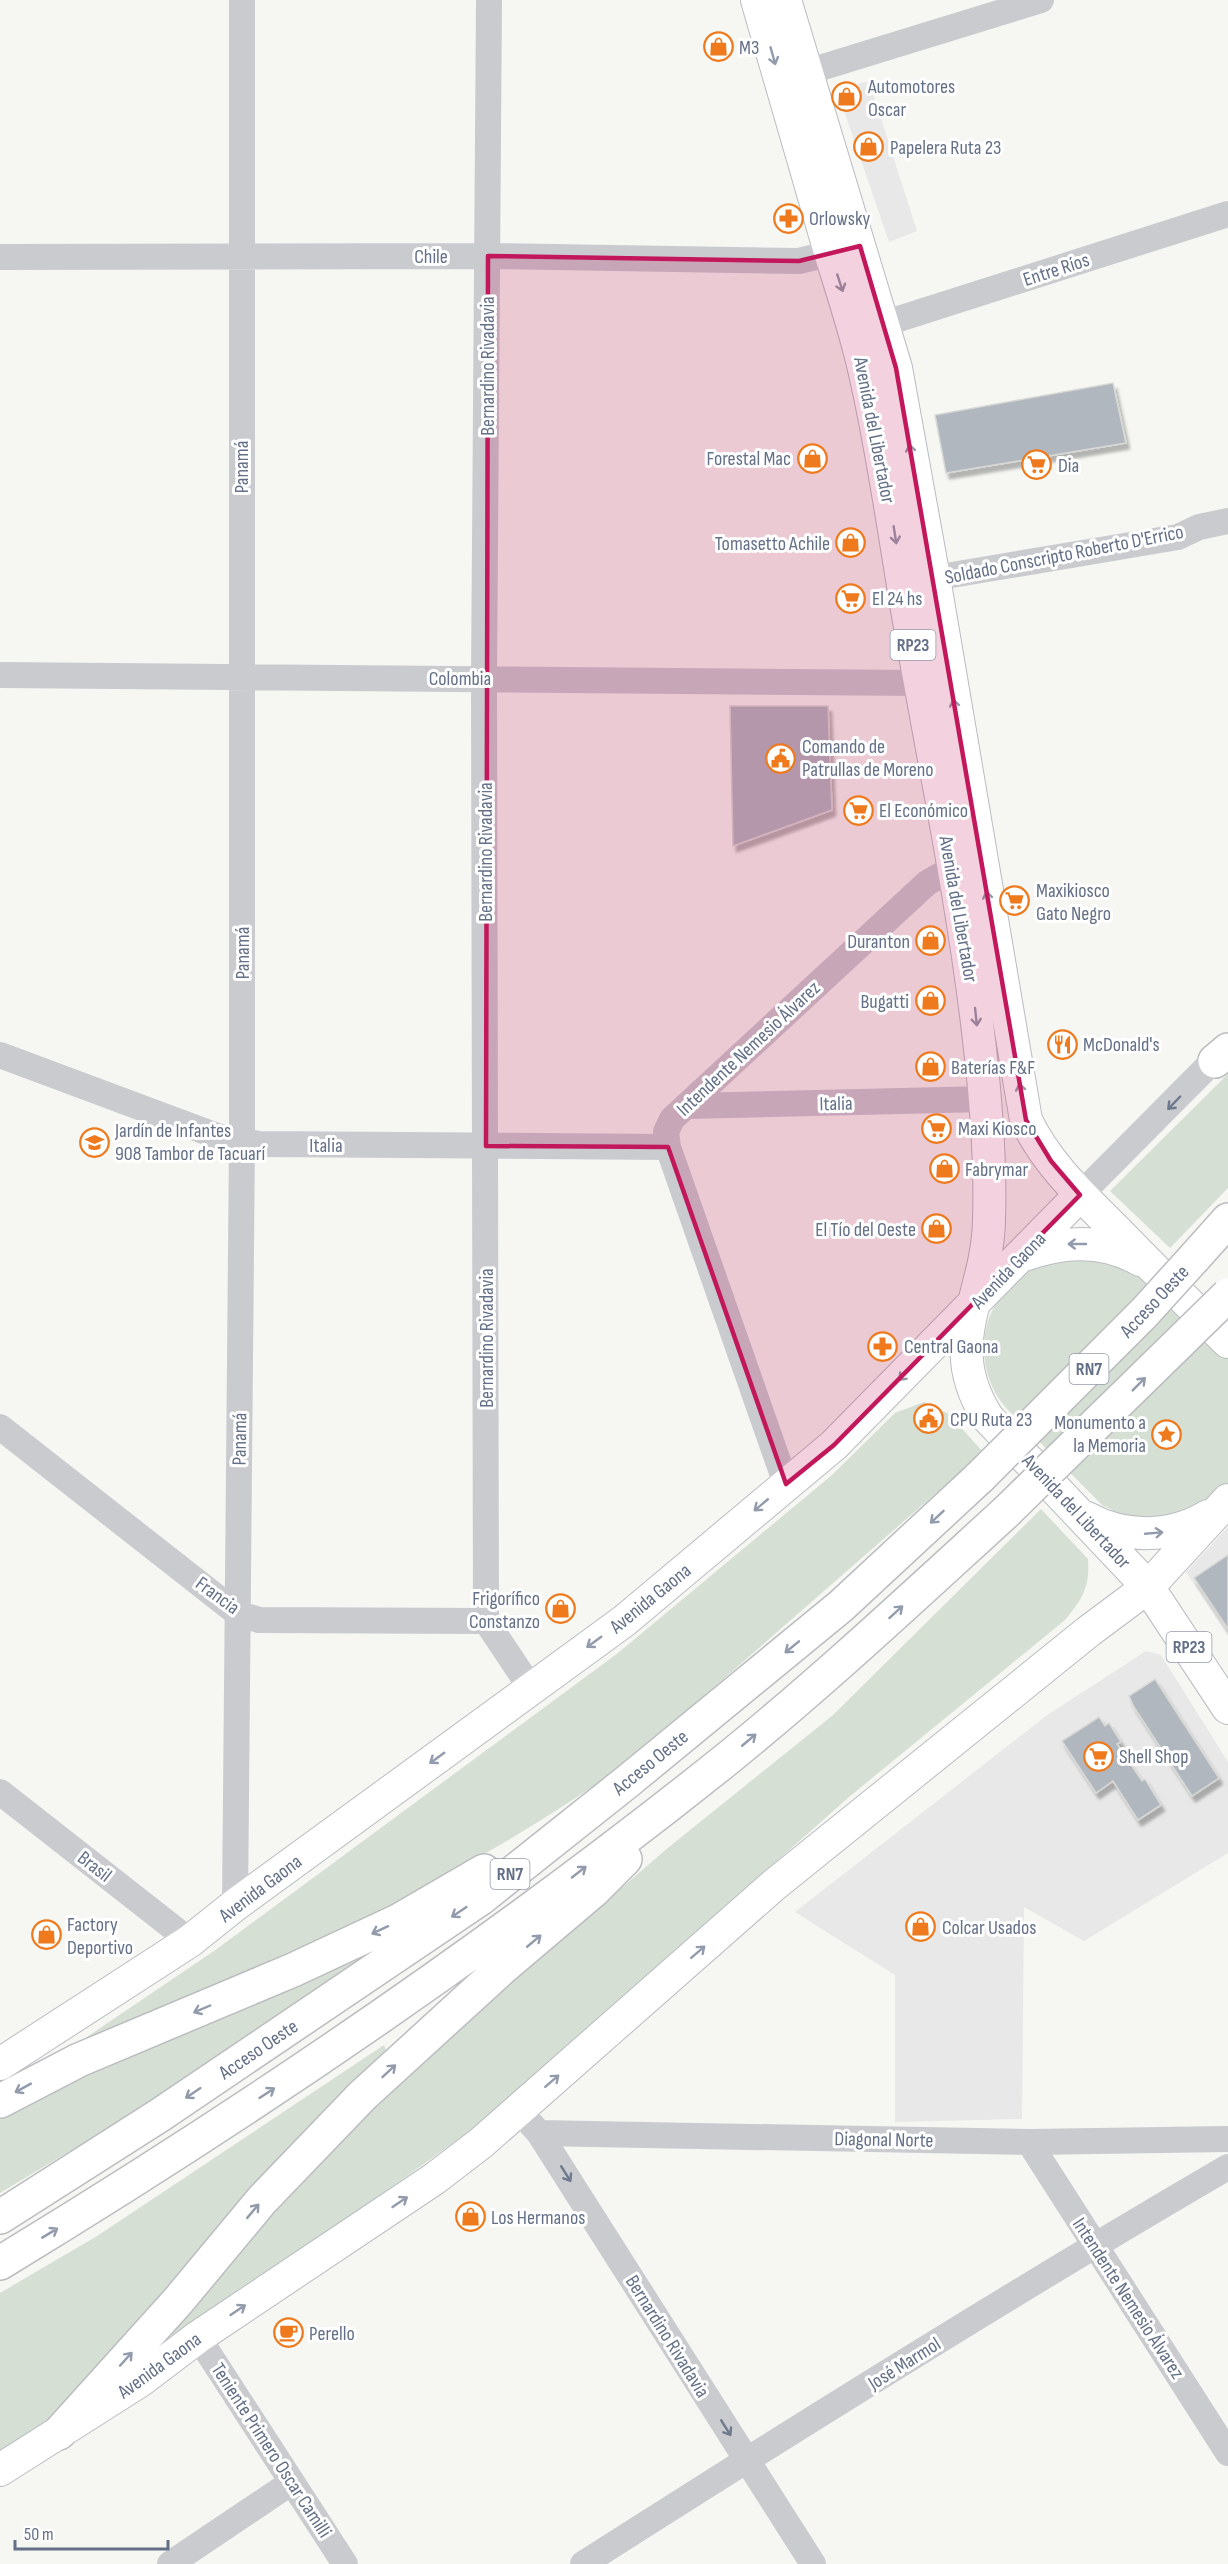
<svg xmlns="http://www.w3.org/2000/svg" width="1228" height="2564" font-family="'Sofia Sans Condensed',sans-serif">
<defs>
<filter id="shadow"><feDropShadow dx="3.5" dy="6" stdDeviation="1.5" flood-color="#0004"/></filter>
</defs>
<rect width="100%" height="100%" fill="#f6f7f3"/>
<path fill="#e7e8e7" d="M869,81L917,231L889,242L837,90Z
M1228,1527V1636L1186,1572Z
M1146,1651L1161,1655L1228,1762V1853L1084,1941L1024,1907L1022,2119L895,2122V1975L795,1912L1046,1716Z"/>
<path fill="#d6dfd4" d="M1228,1074V1188L1170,1248L1110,1191Z
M1120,1257L1228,1356V1492L1167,1522L1126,1517L1102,1505L1006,1408C981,1379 976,1335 997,1302C1007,1287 1022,1273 1034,1259Z
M924,1402L949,1414L983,1452L632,1759C464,1880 274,1967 81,2041L214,1951L618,1653L832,1475L895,1413Z
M1041,1509L1088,1559C1090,1588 1082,1599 1065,1620L849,1797L484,2121L400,2181L173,2339L171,2333L247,2242L401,2079L490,1997L589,1916L669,1847L833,1715Z
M380,1942L383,1947L165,2094L0,2193V2113Z
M384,2045L387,2053L61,2414L0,2453V2293L97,2236Z"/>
<path fill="#b1b7be" stroke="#d8d9d6" stroke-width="1.5" filter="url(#shadow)" d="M1113,383L1126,443L946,473L935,415Z
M730,706H828L832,810L733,846Z
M1228,1555V1629L1194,1578Z
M1155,1679L1219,1778L1192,1796L1134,1707L1129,1696Z
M1099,1717L1105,1726L1109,1723L1121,1742L1117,1744L1142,1781L1145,1779L1161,1805L1138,1820L1113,1781L1096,1793L1062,1741Z"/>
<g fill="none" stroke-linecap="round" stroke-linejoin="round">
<defs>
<path id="major" d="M757,0C781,84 805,168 830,252C843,294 857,335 866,378C886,466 897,556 913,644C936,775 964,907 979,1040C986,1100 991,1161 989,1221C987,1299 940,1343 988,1418L1148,1587L1228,1708
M785,0L896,368L934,578L1026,1120C1046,1163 1082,1196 1115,1229C1152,1267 1190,1305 1228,1342
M1024,1255C1063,1241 1103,1238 1140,1260
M1087,1518C1125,1539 1172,1538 1208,1516
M0,2064L190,1941L235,1905L624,1621L834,1445L1080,1195
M0,2470L140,2381L198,2337L434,2179L481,2143L774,1885L1089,1631L1148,1587L1228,1500"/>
<path id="highway" d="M1215,1061L1228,1050
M1194,1258L1228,1220
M0,2101L79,2060L293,1970L398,1921L484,1871
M0,2217L160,2115L481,1898L628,1781L841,1606L980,1477
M0,2263C250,2111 493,1946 722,1763C820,1684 913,1597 1006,1512
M59,2433L178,2301L262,2200L362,2096L501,1969L593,1891L625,1859"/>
</defs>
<use href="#major" stroke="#b9bcc1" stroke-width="34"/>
<use href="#highway" stroke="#bbbcc0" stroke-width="36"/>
<path stroke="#c9cbcf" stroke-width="26" d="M489,0L484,678L486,1621L532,1690
M807,72L1041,0
M0,257L488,256L799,261L848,249
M883,324L1228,214
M934,578L1178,537L1199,527L1228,521
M0,675L920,683
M0,1055L217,1136L259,1144L668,1147
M687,1106L986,1099
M1080,1195L1226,1048
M0,1427L237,1613L259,1620L486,1621
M786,1484L668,1147L666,1132L672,1119L927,883L953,868
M0,1792L190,1941
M235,1905L242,1142V0
M531,2124L539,2133L813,2564
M539,2133L1029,2142L1228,2139
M1029,2142L1228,2453
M198,2337L345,2564
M170,2564L292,2482
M583,2564C796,2428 1010,2294 1228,2167"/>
<use href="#major" stroke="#fff" stroke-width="32"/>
<use href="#highway" stroke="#fff" stroke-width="33"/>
<defs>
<path id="highway-bridge" d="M980,1477L1145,1312L1194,1258
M1006,1512L1228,1295"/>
</defs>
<use href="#highway-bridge" stroke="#bbbcc0" stroke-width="36" stroke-linecap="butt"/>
<use href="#highway-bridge" stroke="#fff" stroke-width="33"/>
</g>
<defs><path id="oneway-shaft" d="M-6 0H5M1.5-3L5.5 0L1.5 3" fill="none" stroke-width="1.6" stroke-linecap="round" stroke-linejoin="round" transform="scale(1.5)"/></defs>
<g stroke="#929bab">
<use href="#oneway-shaft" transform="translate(773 56) rotate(74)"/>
<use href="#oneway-shaft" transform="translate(840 283) rotate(72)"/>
<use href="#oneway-shaft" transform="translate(911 453) rotate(-100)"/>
<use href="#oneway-shaft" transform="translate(895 535) rotate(81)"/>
<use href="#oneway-shaft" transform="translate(955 708) rotate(-100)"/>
<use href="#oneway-shaft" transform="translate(988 900) rotate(-100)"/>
<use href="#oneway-shaft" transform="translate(976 1017) rotate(84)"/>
<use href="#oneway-shaft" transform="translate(1021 1092) rotate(-100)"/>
<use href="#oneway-shaft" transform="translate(1077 1244) rotate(180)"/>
<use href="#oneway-shaft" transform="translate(905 1374) rotate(135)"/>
<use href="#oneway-shaft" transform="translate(1139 1384) rotate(-45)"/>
<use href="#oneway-shaft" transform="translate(761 1505) rotate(140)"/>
<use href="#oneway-shaft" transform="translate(937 1517) rotate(137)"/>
<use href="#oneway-shaft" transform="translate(1154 1533) rotate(-5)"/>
<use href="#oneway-shaft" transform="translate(896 1612) rotate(-42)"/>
<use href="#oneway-shaft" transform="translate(594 1642) rotate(144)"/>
<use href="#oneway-shaft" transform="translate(792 1647) rotate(141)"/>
<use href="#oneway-shaft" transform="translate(749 1740) rotate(-40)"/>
<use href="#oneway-shaft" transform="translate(437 1758) rotate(144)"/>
<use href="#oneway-shaft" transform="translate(579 1872) rotate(-38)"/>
<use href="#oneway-shaft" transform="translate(459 1912) rotate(146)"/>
<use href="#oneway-shaft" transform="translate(380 1930) rotate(155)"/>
<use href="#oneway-shaft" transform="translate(534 1941) rotate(-40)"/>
<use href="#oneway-shaft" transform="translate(698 1952) rotate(-41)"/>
<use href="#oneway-shaft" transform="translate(202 2009) rotate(157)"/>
<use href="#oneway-shaft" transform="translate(389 2071) rotate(-43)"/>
<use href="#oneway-shaft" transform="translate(552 2081) rotate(-41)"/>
<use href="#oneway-shaft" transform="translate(23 2088) rotate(151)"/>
<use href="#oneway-shaft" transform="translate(193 2093) rotate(146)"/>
<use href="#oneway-shaft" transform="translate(267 2093) rotate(-33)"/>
<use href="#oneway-shaft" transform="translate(400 2202) rotate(-34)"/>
<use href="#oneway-shaft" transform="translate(253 2211) rotate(-50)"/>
<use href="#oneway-shaft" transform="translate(50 2233) rotate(-31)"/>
<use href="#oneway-shaft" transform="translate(238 2310) rotate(-34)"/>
<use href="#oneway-shaft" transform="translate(126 2359) rotate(-48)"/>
</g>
<g stroke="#6e798e">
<use href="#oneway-shaft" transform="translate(1174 1103) rotate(134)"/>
<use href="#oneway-shaft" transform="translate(566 2174) rotate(58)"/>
<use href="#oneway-shaft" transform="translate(726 2428) rotate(58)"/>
</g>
<path fill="#c2185b" fill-opacity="0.2" stroke="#c2185b" stroke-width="4.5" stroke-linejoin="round" d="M860,246L896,368L1026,1120L1051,1161L1080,1195L834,1445L786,1484L668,1147L486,1146L488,256L799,261Z"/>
<defs>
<symbol id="shop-ring" viewBox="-11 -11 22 22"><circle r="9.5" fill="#fff" stroke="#ee7a1d" stroke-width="1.5"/><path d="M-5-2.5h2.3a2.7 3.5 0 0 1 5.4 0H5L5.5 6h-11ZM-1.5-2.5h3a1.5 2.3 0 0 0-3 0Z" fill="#ee7a1d"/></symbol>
<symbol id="pharmacy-ring" viewBox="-11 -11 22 22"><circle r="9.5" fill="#fff" stroke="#ee7a1d" stroke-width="1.5"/><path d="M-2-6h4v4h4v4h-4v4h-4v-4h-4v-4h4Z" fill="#ee7a1d"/></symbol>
<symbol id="supermarket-ring" viewBox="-11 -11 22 22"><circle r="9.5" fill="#fff" stroke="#ee7a1d" stroke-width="1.5"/><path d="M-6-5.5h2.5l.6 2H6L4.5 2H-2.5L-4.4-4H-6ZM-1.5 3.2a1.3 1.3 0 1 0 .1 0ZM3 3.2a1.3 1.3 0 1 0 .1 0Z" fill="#ee7a1d"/></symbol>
<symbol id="civic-ring" viewBox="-11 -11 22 22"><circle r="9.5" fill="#fff" stroke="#ee7a1d" stroke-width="1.5"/><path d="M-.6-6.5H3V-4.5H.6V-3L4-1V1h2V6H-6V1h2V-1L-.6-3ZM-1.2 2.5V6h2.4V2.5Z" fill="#ee7a1d"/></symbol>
<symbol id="restaurant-ring" viewBox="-11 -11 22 22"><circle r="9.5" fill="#fff" stroke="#ee7a1d" stroke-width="1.5"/><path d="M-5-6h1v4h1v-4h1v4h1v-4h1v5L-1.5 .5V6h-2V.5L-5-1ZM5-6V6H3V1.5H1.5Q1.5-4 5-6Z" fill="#ee7a1d"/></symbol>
<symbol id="school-ring" viewBox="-11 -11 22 22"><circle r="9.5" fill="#fff" stroke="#ee7a1d" stroke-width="1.5"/><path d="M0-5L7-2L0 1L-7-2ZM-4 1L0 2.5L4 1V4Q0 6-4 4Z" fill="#ee7a1d"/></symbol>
<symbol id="sight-ring" viewBox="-11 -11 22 22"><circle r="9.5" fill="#fff" stroke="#ee7a1d" stroke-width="1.5"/><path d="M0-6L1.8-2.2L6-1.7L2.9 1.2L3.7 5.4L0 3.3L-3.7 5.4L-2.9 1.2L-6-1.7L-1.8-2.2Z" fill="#ee7a1d"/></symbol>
<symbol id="cafe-ring" viewBox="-11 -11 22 22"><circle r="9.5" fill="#fff" stroke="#ee7a1d" stroke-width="1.5"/><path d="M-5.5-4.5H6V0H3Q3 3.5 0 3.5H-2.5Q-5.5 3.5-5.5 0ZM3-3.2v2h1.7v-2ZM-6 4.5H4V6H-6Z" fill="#ee7a1d"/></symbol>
</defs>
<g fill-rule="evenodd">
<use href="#shop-ring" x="702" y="30" width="33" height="33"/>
<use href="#shop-ring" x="830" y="80" width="33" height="33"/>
<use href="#shop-ring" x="852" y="130" width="33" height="33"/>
<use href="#pharmacy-ring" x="772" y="202" width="33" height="33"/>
<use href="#shop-ring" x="796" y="442" width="33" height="33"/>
<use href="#supermarket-ring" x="1020" y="448" width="33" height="33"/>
<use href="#shop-ring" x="834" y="526" width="33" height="33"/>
<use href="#supermarket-ring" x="834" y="582" width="33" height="33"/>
<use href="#civic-ring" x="764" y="742" width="33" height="33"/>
<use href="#supermarket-ring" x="842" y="794" width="33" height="33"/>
<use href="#supermarket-ring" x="998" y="884" width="33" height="33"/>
<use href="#shop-ring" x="914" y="924" width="33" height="33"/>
<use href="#shop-ring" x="914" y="984" width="33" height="33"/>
<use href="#restaurant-ring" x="1046" y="1028" width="33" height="33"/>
<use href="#shop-ring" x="914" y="1050" width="33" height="33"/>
<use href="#supermarket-ring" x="920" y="1112" width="33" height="33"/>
<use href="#school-ring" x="78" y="1126" width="33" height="33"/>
<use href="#shop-ring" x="928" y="1152" width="33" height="33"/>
<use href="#shop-ring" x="920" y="1212" width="33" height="33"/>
<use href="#pharmacy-ring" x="866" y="1330" width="33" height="33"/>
<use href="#civic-ring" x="912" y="1402" width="33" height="33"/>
<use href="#sight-ring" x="1150" y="1418" width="33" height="33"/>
<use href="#shop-ring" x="544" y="1592" width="33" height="33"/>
<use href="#supermarket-ring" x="1082" y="1740" width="33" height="33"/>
<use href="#shop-ring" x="904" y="1910" width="33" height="33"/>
<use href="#shop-ring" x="30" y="1918" width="33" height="33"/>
<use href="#shop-ring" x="454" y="2200" width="33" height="33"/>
<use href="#cafe-ring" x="272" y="2316" width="33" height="33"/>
</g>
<g text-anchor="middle" stroke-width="6" stroke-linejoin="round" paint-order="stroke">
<g fill="#fff" stroke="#929bab" stroke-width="1.5">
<rect x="890.5" y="630" width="45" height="30" rx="4.5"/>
<rect x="1069.5" y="1354" width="39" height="30" rx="4.5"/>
<rect x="1166.5" y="1632" width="45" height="30" rx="4.5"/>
<rect x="490.5" y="1859" width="39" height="30" rx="4.5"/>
</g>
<g font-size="18" font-weight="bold" fill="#647087">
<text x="913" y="651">RP23</text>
<text x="1089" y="1375">RN7</text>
<text x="1189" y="1653">RP23</text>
<text x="510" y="1880">RN7</text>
</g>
<g font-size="20" fill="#647087" stroke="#fff" text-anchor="start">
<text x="739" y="54">M3</text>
<text x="868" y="93">Automotores<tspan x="868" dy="23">Oscar</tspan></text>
<text x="890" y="154">Papelera Ruta 23</text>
<text x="809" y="225">Orlowsky</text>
<text x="791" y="465" text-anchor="end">Forestal Mac</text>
<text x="1058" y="472">Dia</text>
<text x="830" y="550" text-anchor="end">Tomasetto Achile</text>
<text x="872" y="605">El 24 hs</text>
<text x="802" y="753">Comando de<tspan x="802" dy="23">Patrullas de Moreno</tspan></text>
<text x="879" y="817">El Económico</text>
<text x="1036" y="897">Maxikiosco<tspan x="1036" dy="23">Gato Negro</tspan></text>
<text x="910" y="948" text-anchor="end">Duranton</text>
<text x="909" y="1008" text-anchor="end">Bugatti</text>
<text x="1083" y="1051">McDonald's</text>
<text x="951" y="1074">Baterías F&amp;F</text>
<text x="958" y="1135">Maxi Kiosco</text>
<text x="115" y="1137">Jardín de Infantes<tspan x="115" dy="23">908 Tambor de Tacuarí</tspan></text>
<text x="965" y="1176">Fabrymar</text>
<text x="916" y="1236" text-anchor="end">El Tío del Oeste</text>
<text x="904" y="1353">Central Gaona</text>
<text x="950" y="1426">CPU Ruta 23</text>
<text x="1146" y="1429" text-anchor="end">Monumento a<tspan x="1146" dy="23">la Memoria</tspan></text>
<text x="540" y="1605" text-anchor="end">Frigorífico<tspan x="540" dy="23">Constanzo</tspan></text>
<text x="1119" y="1763">Shell Shop</text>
<text x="67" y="1931">Factory<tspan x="67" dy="23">Deportivo</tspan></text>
<text x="942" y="1934">Colcar Usados</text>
<text x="491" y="2224">Los Hermanos</text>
<text x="309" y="2340">Perello</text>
</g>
<g font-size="20" fill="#647087" stroke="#fff">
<text x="431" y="263">Chile</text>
<text transform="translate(1056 269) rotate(-18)" y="7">Entre Ríos</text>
<text transform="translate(487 366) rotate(-90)" y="7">Bernardino Rivadavia</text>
<text transform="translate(875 430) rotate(79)" y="7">Avenida del Libertador</text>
<text transform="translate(241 467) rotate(-90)" y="7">Panamá</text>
<text transform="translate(1064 554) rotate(-11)" y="7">Soldado Conscripto Roberto D'Errico</text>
<text x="460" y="685">Colombia</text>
<text transform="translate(485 852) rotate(-90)" y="7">Bernardino Rivadavia</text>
<text transform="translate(959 909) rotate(80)" y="7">Avenida del Libertador</text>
<text transform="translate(242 953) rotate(-90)" y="7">Panamá</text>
<text transform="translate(748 1048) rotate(-43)" y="7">Intendente Nemesio Álvarez</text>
<text transform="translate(836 1103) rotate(-1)" y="7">Italia</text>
<text x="326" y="1152">Italia</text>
<text transform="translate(1008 1270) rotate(-46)" y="7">Avenida Gaona</text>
<text transform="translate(1154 1301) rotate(-47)" y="7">Acceso Oeste</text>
<text transform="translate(486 1338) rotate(-90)" y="7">Bernardino Rivadavia</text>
<text transform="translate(239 1439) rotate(-89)" y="7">Panamá</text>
<text transform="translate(1077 1511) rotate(47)" y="7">Avenida del Libertador</text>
<text transform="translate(218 1595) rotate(36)" y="7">Francia</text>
<text transform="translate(650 1598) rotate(-39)" y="7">Avenida Gaona</text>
<text transform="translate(650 1762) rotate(-39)" y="7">Acceso Oeste</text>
<text transform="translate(95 1866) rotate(38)" y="7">Brasil</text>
<text transform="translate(260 1888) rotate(-37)" y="7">Avenida Gaona</text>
<text transform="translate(258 2049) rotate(-34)" y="7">Acceso Oeste</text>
<text transform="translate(884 2139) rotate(1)" y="7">Diagonal Norte</text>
<text transform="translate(1129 2298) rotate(57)" y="7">Intendente Nemesio Álvarez</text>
<text transform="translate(668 2336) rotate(58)" y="7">Bernardino Rivadavia</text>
<text transform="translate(904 2363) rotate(-32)" y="7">José Marmol</text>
<text transform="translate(159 2365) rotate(-36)" y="7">Avenida Gaona</text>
<text transform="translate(272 2450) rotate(57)" y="7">Teniente Primero Oscar Camilli</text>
</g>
</g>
<path d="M15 2540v9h153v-9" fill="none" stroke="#647087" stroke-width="3"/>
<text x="24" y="2540" font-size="18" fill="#647087" stroke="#ffffff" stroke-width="4.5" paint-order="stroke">50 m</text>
</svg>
